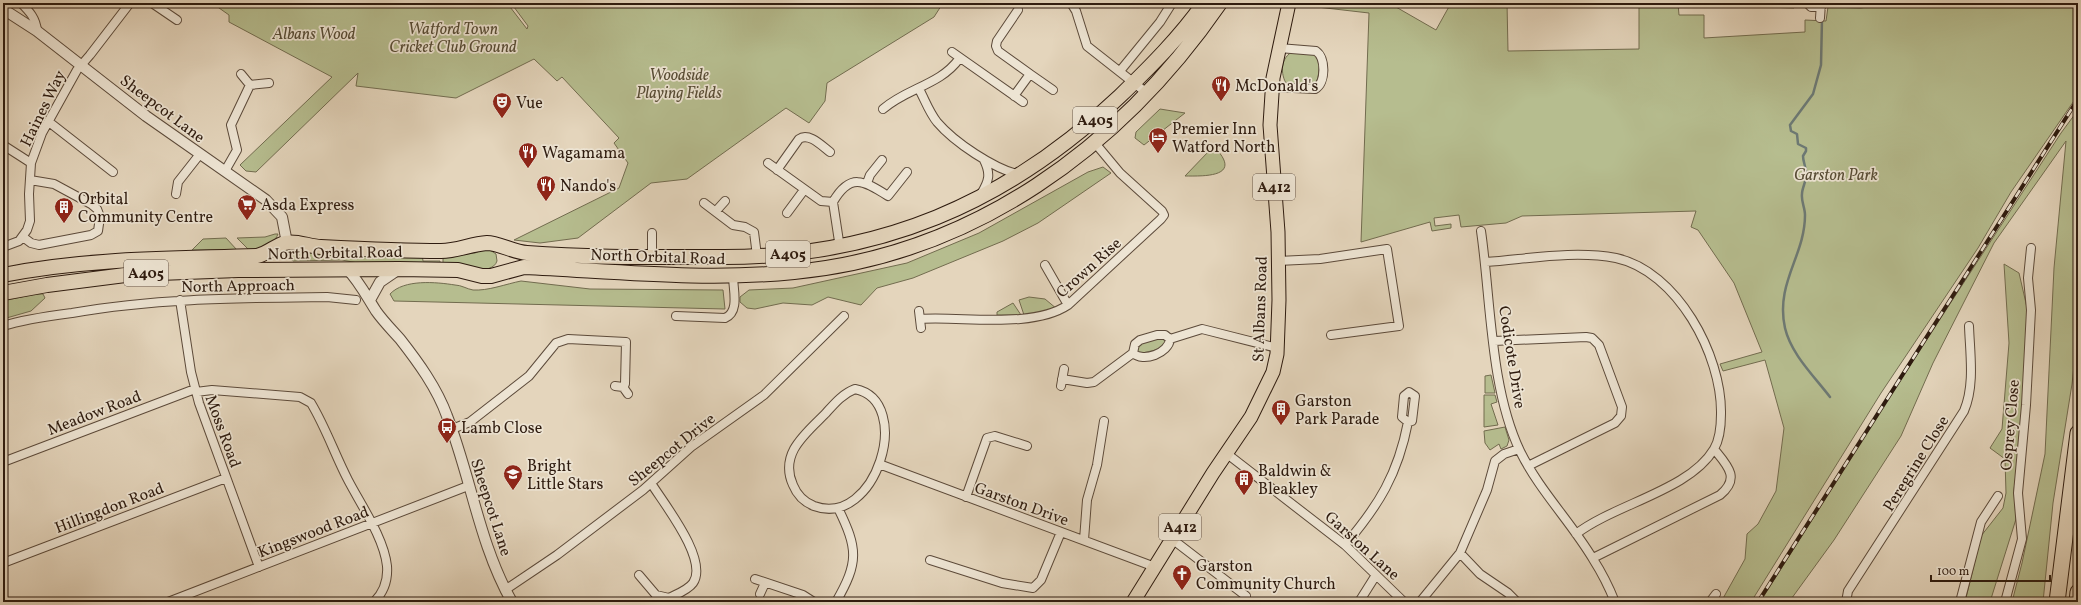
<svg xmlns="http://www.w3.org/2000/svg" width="2081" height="605" font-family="Vollkorn,serif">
<rect width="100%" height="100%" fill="#e4d5bc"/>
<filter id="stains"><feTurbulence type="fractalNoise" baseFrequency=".005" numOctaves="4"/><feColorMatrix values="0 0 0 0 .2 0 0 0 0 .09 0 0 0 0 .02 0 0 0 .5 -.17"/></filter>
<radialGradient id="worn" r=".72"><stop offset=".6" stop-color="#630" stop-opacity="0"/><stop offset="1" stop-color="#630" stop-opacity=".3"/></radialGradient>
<path fill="#b6bd8f" stroke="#726c4f" d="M212,3H507L527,29L528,26L511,3H943L934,17L827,83L825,101L809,123L786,108L687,179L651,183L578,238L540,243L514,240L619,188L628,163L614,143L619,138L562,77L557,81L534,59L456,98L356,86L358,73L256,172L246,171L240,165L332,77L229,22V15Z
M1318,3H1389L1436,30L1451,3H1507L1508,51L1639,49V3H1678L1679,15H1704V38L1805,32V20L1826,21L1828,7L1861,8L1890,3H2078V95L2011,192L1978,248L1881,393L1751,602H1721L1745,559L1747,534L1758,524L1776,491L1784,428L1765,360L1723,371L1720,364L1762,352L1734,283L1698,230L1691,227L1696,211L1522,216L1506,223L1461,227L1459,215L1434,218L1435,226L1451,224V228L1432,231L1430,222L1361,242L1369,13L1317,7Z
M1760,3H1790L1794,8L1764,7Z
M1294,51L1316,55L1320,60L1318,78L1315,85H1287C1280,74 1280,57 1294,51Z
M1160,109L1185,113L1144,145L1135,138L1136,132Z
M2078,110V330L2072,384L2053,503L2043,602H2012L2022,563L2045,454L2054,268L2066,141L1994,243L1933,363L1901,436L1834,540L1789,602H1760L1894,390L2061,133Z
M1209,151H1218C1241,178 1201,176 1185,176Z
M1103,167L1111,173L1038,223L1003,241L913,278L877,288L861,305L828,297L812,305L783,303L755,309L747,308L740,302V297L749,290L793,288L907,263L979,233L1088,172Z
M275,234H278C272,248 262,250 248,249L237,238L265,237Z
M226,238L237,250H192L203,239Z
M292,248L300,250L422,254L423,261H440V264L358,263L342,260L293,261L285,254L286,250Z
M482,250H490L496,254L497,261C492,277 457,266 443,264V257L475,253Z
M2004,264L2019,273L2028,312L2021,434L2014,490L2016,519L1990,602H1965L1981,536L2003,508L2006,493L2005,459L1990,448L2002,429L2009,343Z
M521,281L590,289L723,290L725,309L394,301L390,294C404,279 436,282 455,285C461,285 467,289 473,290C488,291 506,284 521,281Z
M35,294H43L45,298L31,311L3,319V301Z
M1029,297L1045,299L1057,309L1048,312L1024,315L1019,300Z
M1013,303L1021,315H997V312Z
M1161,337L1165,339L1166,343L1160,349L1138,354L1136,347L1138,344Z
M1491,375L1495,393H1485V376Z
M1484,395H1495L1497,402L1491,404L1498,425L1484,427Z
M1505,427L1509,440L1507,446L1501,449L1499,444L1490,450L1485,443L1484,431Z"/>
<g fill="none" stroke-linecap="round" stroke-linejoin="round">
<path stroke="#6d7974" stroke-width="2.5" d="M1822,19L1821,65L1813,94L1790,125L1791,131L1797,134L1798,144L1806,148V151L1803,156C1803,163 1807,168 1806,176C1806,182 1802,188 1802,194C1801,201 1805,208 1805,215C1805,256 1775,283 1785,328C1791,354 1814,376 1830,397"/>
<defs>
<path id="minor" d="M21,3C29,11 36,18 37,31
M152,3L177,20
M1071,3L1076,11L1087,46L1148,94
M1807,3L1811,7H1821
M1018,10L997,41L996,46L998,51L1030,74
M1820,18L1821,3
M952,52L1023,102
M1120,71L1160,22L1172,3
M241,74L250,85L269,83
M1272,87L1315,89C1326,83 1326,58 1316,51L1279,48
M919,89C925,100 929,112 937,122C954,142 994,169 1020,175
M1014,96L1030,74L1053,90
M883,109C907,88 940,85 959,59
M49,122L113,172
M3,145L31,163
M768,163L821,201L833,202
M777,170L799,139C809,132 822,146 830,152
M225,171L237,150L231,125L250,85
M867,183L870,175L882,160
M176,194L178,182L200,154
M981,194C989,181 991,174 984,160
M704,203L733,225L745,227L754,232L757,256
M716,211L725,201
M787,213L804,190
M1481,231C1491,300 1490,388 1520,451C1539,490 1571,522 1593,559C1602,573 1609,587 1615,602
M23,237L31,243L39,245L91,235L98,231L100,217L97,209L91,204L54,184L30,180
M3,247L19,241L27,230L30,221L29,194L31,163L42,133L77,70L90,55L130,3
M840,248L833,202C850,173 863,180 888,196L907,172
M652,256V233
M1278,261L1320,259L1387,249L1399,326L1331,335
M1486,262C1528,259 1574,250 1616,258C1677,271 1722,355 1721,414C1721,426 1720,439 1714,449C1690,490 1615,504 1576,534
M1045,265L1068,305
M180,300L191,372L199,403L259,567
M919,311L921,328
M676,316L725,318C740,312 733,289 733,276
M920,319C963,316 1032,329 1068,305L1161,219L1164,215L1162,211L1120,173L1095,143
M3,326C25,319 49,316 72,313C156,298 241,298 327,297L356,300
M1494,341L1586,337L1592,338L1599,345L1622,407L1621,416L1615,423L1528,466
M1133,353C1143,363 1169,353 1170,339
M1062,379L1087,383L1094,382L1133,353L1135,344L1140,340L1157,335H1165L1170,339L1202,329L1277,348
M1061,386L1064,369
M623,387L628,394
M855,389C915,401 876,529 814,506C804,502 797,495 793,485C779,454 805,434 825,414C834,404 842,394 855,389Z
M196,392L212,390L300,397L311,403C326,428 335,455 348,480C361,505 384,538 387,566C388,579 384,592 374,602
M452,429L470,422L529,376L556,343L568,339L626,342L625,384L623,387L615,386
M1226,453L1345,545L1404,602
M3,462L195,389
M879,464L1155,567
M966,497L987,438L995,436L1027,446
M1172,539L1246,596
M1084,540L1087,500L1097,465L1104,421
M1345,545C1379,505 1398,474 1408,422L1412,421L1415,396L1409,392L1404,396L1402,417L1408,422
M1460,553L1480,574L1508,593L1517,602
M1593,558L1720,495C1741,478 1727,465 1714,449
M930,560L1002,583L1033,588L1041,580L1061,532
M3,563L226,478
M639,575L656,595L669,598C677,594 688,590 693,583C709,560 664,504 651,483
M755,579L803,595L814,602
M505,590L557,555L643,490L691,447L764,395L844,316
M760,594L765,583
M168,602L468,486
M836,602C859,562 858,549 838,508
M1359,602L1376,575
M1420,602L1460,553L1487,490L1495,461L1504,454L1519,449
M1710,602L1716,594
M1846,602L1848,591L1964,411C1975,385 1970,354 1969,326
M1960,602L1981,522L1998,496
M2005,602L2022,539L2018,493L2026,405L2031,310L2028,278L2031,248"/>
<path id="tertiary" d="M3,9L37,31L146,116L266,200L282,217L287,243
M347,269C359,281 367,297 376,311C383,321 392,330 400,339C418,362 437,388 447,416C471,477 479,544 512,602
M370,300L380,282L399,269"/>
<path id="primary" d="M1133,602L1213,473L1251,417L1273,372L1277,354L1279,300L1278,232L1270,125L1273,78L1289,3"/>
<path id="trunk" d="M3,275C87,258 172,259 257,256C269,253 276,245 285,243C296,240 310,247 321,247C361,249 401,251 441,251C457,251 471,244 487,243C498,243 514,252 527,253C591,258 656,257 720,257C878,258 1006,204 1120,96C1150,67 1180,37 1204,3
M3,293L47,285L133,274L238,270L399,269L458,270L482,276H491L524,267C613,271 704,281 794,272C973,255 1120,148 1220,3"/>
<path id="motorway" d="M2057,602L2078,433
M2077,602L2078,592"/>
</defs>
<use href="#minor" stroke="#5c4a3a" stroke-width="10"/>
<use href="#tertiary" stroke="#5c4a3a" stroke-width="12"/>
<use href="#primary" stroke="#2e1b0f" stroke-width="15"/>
<use href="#trunk" stroke="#2e1b0f" stroke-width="16"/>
<use href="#motorway" stroke="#2e1b0f" stroke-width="17"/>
<use href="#minor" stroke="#ede4d3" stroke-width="8"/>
<use href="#tertiary" stroke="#ede4d3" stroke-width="10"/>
<use href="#primary" stroke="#e4d5bc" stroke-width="13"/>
<use href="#trunk" stroke="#e4d5bc" stroke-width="14"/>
<use href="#motorway" stroke="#e4d5bc" stroke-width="15"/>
<defs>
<path id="rail" d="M1758,602L2078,99"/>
</defs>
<use href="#rail" stroke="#2e1b0f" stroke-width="4"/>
<use href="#rail" stroke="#ede4d3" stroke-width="2.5" stroke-dasharray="8" stroke-linecap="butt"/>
</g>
<defs>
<symbol id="restaurant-pin" viewBox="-11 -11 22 30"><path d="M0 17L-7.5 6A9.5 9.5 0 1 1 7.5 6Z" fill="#8f2418" stroke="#ede4d3"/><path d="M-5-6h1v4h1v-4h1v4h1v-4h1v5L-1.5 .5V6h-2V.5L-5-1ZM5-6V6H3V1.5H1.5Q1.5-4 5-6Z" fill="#fff"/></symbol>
<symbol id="theatre-pin" viewBox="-11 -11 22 30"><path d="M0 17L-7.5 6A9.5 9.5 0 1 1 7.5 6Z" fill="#8f2418" stroke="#ede4d3"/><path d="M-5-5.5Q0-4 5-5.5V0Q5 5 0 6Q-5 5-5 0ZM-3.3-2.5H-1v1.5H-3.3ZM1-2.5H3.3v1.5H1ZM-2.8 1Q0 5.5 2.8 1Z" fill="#fff"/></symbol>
<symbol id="hotel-pin" viewBox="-11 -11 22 30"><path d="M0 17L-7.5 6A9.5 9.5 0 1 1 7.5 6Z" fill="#8f2418" stroke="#ede4d3"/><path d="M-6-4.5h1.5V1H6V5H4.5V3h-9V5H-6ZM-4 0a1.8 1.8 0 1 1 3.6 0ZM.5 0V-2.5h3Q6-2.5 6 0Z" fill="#fff"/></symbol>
<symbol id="supermarket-pin" viewBox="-11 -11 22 30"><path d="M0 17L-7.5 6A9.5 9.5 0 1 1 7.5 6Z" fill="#8f2418" stroke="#ede4d3"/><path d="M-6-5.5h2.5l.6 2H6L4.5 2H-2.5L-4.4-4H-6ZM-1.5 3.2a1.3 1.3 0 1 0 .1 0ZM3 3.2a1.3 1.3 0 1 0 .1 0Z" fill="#fff"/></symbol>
<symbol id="building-pin" viewBox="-11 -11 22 30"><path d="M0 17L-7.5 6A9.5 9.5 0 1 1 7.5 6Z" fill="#8f2418" stroke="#ede4d3"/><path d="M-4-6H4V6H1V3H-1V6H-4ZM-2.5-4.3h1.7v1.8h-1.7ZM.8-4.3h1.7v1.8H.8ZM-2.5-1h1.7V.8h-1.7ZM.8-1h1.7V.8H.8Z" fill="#fff"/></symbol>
<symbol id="bus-pin" viewBox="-11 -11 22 30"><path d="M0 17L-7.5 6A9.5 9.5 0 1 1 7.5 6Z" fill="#8f2418" stroke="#ede4d3"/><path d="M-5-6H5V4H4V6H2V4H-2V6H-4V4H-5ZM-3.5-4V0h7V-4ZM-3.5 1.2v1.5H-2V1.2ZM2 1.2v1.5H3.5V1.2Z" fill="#fff"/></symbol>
<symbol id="school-pin" viewBox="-11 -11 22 30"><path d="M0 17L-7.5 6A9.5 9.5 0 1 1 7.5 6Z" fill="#8f2418" stroke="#ede4d3"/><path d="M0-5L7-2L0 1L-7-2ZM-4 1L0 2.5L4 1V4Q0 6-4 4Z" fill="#fff"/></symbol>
<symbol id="church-pin" viewBox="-11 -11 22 30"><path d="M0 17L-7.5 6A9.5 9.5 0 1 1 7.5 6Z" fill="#8f2418" stroke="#ede4d3"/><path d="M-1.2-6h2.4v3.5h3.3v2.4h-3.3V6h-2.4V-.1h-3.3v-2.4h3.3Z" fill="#fff"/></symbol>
</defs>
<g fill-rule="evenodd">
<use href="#restaurant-pin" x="1210" y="74" width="22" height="30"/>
<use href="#theatre-pin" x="491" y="91" width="22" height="30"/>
<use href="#hotel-pin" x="1147" y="126" width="22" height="30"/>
<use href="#restaurant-pin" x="517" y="141" width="22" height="30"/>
<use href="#restaurant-pin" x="535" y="174" width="22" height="30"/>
<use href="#supermarket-pin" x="236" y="193" width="22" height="30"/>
<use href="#building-pin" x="53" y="196" width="22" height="30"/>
<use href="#building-pin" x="1270" y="398" width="22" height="30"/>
<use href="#bus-pin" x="436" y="416" width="22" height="30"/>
<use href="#school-pin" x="502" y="463" width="22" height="30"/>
<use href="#building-pin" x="1233" y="468" width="22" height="30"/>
<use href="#church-pin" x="1171" y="563" width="22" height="30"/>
</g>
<g text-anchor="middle" stroke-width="3.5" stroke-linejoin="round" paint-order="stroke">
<g fill="#ede4d3" stroke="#67574a" stroke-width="1">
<rect x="1073" y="107" width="44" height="26" rx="3"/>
<rect x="1253" y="174" width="42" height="26" rx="3"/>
<rect x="766" y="241" width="44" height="26" rx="3"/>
<rect x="124" y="260" width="44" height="26" rx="3"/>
<rect x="1159" y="514" width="42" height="26" rx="3"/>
</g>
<g font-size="15" font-weight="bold" fill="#2e1b0f">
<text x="1095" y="125">A405</text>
<text x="1274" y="192">A412</text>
<text x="788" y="259">A405</text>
<text x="146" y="278">A405</text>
<text x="1180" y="532">A412</text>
</g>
<g font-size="16" font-style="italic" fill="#574c35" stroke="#ede4d3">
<text x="453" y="34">Watford Town<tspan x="453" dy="18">Cricket Club Ground</tspan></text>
<text x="314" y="39">Albans Wood</text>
<text x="679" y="80">Woodside<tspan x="679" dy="18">Playing Fields</tspan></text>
<text x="1836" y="180">Garston Park</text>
</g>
<g font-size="16" fill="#2e1b0f" stroke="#ede4d3" text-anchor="start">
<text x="1235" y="91">McDonald's</text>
<text x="516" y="108">Vue</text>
<text x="1172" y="134">Premier Inn<tspan x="1172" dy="18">Watford North</tspan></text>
<text x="542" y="158">Wagamama</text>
<text x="560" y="191">Nando's</text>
<text x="78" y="204">Orbital<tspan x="78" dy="18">Community Centre</tspan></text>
<text x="261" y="210">Asda Express</text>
<text x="1295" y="406">Garston<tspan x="1295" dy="18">Park Parade</tspan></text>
<text x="461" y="433">Lamb Close</text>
<text x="527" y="471">Bright<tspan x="527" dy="18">Little Stars</tspan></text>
<text x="1258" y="476">Baldwin &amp;<tspan x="1258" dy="18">Bleakley</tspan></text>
<text x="1196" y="571">Garston<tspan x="1196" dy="18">Community Church</tspan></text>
</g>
<g font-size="16" fill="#2e1b0f" stroke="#ede4d3">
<text transform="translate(42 108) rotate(-64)" y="6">Haines Way</text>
<text transform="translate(163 108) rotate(37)" y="6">Sheepcot Lane</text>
<text transform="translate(335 252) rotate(-1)" y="6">North Orbital Road</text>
<text transform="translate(658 256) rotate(2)" y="6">North Orbital Road</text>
<text transform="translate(1088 267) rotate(-42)" y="6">Crown Rise</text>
<text transform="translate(238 285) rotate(-1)" y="6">North Approach</text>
<text transform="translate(1259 309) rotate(-88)" y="6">St Albans Road</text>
<text transform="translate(1513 357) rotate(81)" y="6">Codicote Drive</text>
<text transform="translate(94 412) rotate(-21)" y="6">Meadow Road</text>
<text transform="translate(2009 425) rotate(-85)" y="6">Osprey Close</text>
<text transform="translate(224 431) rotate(70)" y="6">Moss Road</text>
<text transform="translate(671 449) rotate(-39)" y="6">Sheepcot Drive</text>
<text transform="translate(1915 463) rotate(-58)" y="6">Peregrine Close</text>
<text transform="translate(1022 503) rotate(20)" y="6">Garston Drive</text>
<text transform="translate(109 507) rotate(-21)" y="6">Hillingdon Road</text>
<text transform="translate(492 507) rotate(72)" y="6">Sheepcot Lane</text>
<text transform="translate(313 531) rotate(-21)" y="6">Kingswood Road</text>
<text transform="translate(1363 545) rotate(42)" y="6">Garston Lane</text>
</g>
</g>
<rect width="2081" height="605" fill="none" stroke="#e4d5bc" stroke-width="16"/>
<rect x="4" y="4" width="2073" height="597" fill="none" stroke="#2e1b0f" stroke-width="2"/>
<rect x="8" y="8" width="2065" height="589" fill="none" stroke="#2e1b0f"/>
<path d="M1931 575v6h119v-6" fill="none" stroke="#2e1b0f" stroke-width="2"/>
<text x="1937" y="575" font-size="12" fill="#2e1b0f" stroke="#ede4d3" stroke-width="3" paint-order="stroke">100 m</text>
<rect width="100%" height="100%" filter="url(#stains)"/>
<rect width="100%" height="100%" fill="url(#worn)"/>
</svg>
